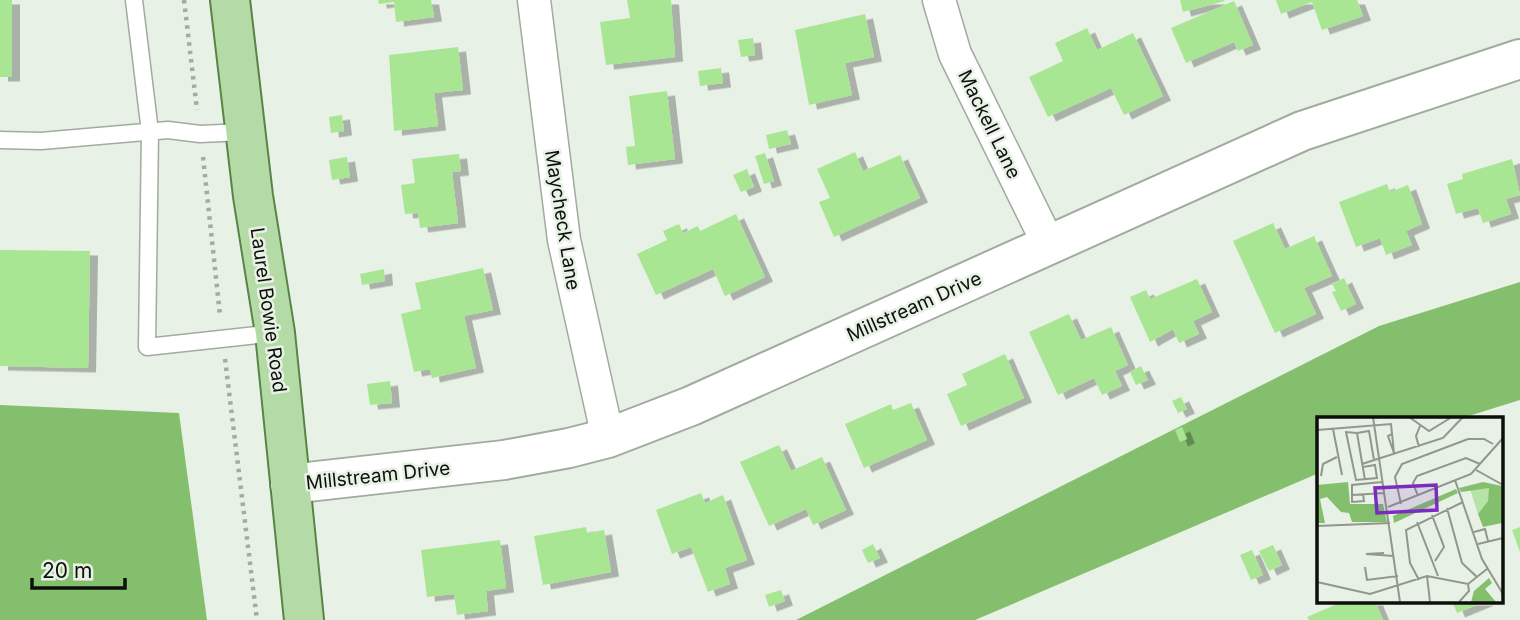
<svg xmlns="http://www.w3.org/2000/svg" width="1520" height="620" font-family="Inter,sans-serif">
<defs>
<filter id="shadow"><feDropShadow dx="8" dy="4.5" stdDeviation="0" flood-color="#0004"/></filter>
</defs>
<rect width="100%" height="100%" fill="#e8f1e5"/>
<path fill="#84bf6e" d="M1520,282V400L1459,419H1319V473L975,620H796L1379,326Z
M0,405L179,413L207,620H0Z"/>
<path fill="#a9e693" filter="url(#shadow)" d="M0,0H12V77H0Z
M378,0H431L434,17L396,22L394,2L379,4Z
M627,0H671L675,57L606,65L600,22L630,18Z
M1180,0H1224L1225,1L1183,12Z
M1276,0H1357L1363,16L1322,30L1312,2L1281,14Z
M1234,1L1253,45L1238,51L1234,42L1186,63L1171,28Z
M865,14L874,57L845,63L852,95L809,105L795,30Z
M1087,28L1097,50L1133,33L1163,96L1124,115L1111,88L1048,117L1029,77L1063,61L1055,43Z
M753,38L755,55L741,57L738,40Z
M458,47L463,90L434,93L438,126L394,131L389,55Z
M721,68L723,83L700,86L698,71Z
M667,91L675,159L628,165L626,147L635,146L629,96Z
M342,115L344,131L331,133L329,117Z
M787,130L791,144L769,149L766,135Z
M855,152L863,171L900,155L920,198L834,237L819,202L830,198L817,169Z
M765,153L774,181L764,184L755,156Z
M459,154L461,171L452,172L458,223L420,228L418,213L405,214L401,185L415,183L412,159Z
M347,157L350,177L332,180L329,160Z
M1512,159L1520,195L1506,199L1511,214L1483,223L1478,208L1456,214L1447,184L1463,179L1462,174Z
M747,169L754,187L741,192L733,175Z
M1387,184L1390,192L1408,185L1422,224L1406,231L1412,245L1386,255L1380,238L1356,247L1339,202Z
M736,214L765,277L725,296L713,269L656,295L637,254L667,240L663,231L679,224L683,233L698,226L700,231Z
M1273,223L1285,249L1314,236L1332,276L1304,288L1316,314L1275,333L1233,241Z
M0,250L90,251L88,368L0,366Z
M483,268L493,310L464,316L476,368L432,378L430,369L414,372L401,314L421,309L415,283Z
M384,269L385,281L362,285L360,274Z
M1344,278L1356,304L1341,311L1332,292L1336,291L1332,284Z
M1197,279L1212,312L1193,321L1199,334L1179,343L1173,329L1150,342L1130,297L1146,290L1150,299Z
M1069,314L1081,340L1111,327L1128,365L1115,371L1122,386L1102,395L1094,378L1058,395L1029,332Z
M1005,354L1024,398L961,426L947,394L967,385L962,374Z
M1141,366L1148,380L1136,385L1130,372Z
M390,381L392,403L370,405L367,384Z
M1181,397L1187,409L1178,413L1172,401Z
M911,403L927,440L864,468L845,424L891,404L893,410Z
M1182,427L1187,439L1180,442L1175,430Z
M779,445L791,471L822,457L846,510L813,525L806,509L769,526L740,462Z
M701,493L705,503L723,495L747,560L725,568L730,584L708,592L691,547L672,554L656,510Z
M586,527L587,533L604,530L611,572L543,585L534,536Z
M1520,527V552L1512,530Z
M500,540L506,588L486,591L488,611L457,615L454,594L427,597L421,550Z
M873,544L880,558L868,563L862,550Z
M1273,545L1282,565L1269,571L1259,551Z
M1252,550L1263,575L1251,580L1240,555Z
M781,590L785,601L769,607L765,595Z
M1344,601H1375L1383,620H1309L1307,617Z
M1452,601H1486L1457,613Z"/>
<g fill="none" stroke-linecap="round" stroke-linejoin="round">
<defs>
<path id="service" d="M134,0L150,132L147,347L275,333
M0,140L41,141L168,130L200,134L244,132"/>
<path id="minor" d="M534,0L564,240L608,438
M939,0L955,54L1049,245"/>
<path id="tertiary" d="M290,484L504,460L569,448L608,438L691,406L1302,131L1520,59"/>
<path id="primary" d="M230,0L253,196L275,333L304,620"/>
</defs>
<use href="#service" stroke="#a2ab9f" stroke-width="19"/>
<use href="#minor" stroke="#a2ab9f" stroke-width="35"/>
<use href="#tertiary" stroke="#a2ab9f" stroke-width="42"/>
<use href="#primary" stroke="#598448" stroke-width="42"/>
<path stroke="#a4aba1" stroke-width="4.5" stroke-dasharray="3.5 5" stroke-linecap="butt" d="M184,0L197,110
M203,157L220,315
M225,359L257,620"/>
<use href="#service" stroke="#fff" stroke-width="16"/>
<use href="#minor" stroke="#fff" stroke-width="32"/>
<use href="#tertiary" stroke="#fff" stroke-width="38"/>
<use href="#primary" stroke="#b4dba5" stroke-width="38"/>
</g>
<g text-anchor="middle" stroke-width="5" stroke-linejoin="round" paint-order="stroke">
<g font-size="19" fill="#0c0f0a" stroke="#e8f1e5">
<text transform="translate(990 124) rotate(64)" y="7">Mackell Lane</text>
<text transform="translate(563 220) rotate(81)" y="7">Maycheck Lane</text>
<text transform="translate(914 306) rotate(-24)" y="7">Millstream Drive</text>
<text transform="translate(269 310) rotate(82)" y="7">Laurel Bowie Road</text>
<text transform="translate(378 475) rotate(-6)" y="7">Millstream Drive</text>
</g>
</g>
<g transform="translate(1317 417)">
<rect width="186" height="186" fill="#e8f1e5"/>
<path d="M173,70L171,84L161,97L153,72Z" fill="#b6e3a6"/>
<path d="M31,65L33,87H66L70,105H35L32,96L24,95L10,80L3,82L8,106H0V68ZM166,65L185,69V106L166,110L161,97L171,84L172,71L144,75L142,71ZM139,72L141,76L77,106L76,99ZM172,161L175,166L168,172L179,185H154L157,174Z" fill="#84bf6e"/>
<path fill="none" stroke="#90978d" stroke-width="2" d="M56,0L83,185M92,0L112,14L135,0M16,12L25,58M0,13L74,7L77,36M40,16L29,15L39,63L60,61L58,48L46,50M75,17L71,19L77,36M102,30L99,19L103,9M45,47L126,21L146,0M159,53L186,68M4,59L6,47L20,40M48,63L40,16L52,14L57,43M138,63L165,142L186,177M46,77L47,84L35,85V68L65,65M35,78L67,76M101,79L96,66L100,59L149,41L163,47M84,87L78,60L85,47L151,22H167L176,27M71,90L154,57L186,21M130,91L145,146L160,160M115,98L127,130L118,144M100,105L121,159M0,109L73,106M157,115L168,112L171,124M161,127L186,121M67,136L49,137L77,139M48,150L50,163L81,159M110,159L113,185M102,163L93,146L89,113L146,85M0,165L53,177L110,159L151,167L170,152M142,185L152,174L151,167"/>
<path fill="#7b2cbf" fill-opacity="0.15" stroke="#7b2cbf" stroke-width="3.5" d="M119,68L120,93L60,96L58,71Z"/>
<rect width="186" height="186" fill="none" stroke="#0c0f0a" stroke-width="3.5"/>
</g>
<path d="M32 578v10h93v-10" fill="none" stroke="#0c0f0a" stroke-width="3.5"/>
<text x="42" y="578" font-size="21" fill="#0c0f0a" stroke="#e8f1e5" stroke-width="5" paint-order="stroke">20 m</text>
</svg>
